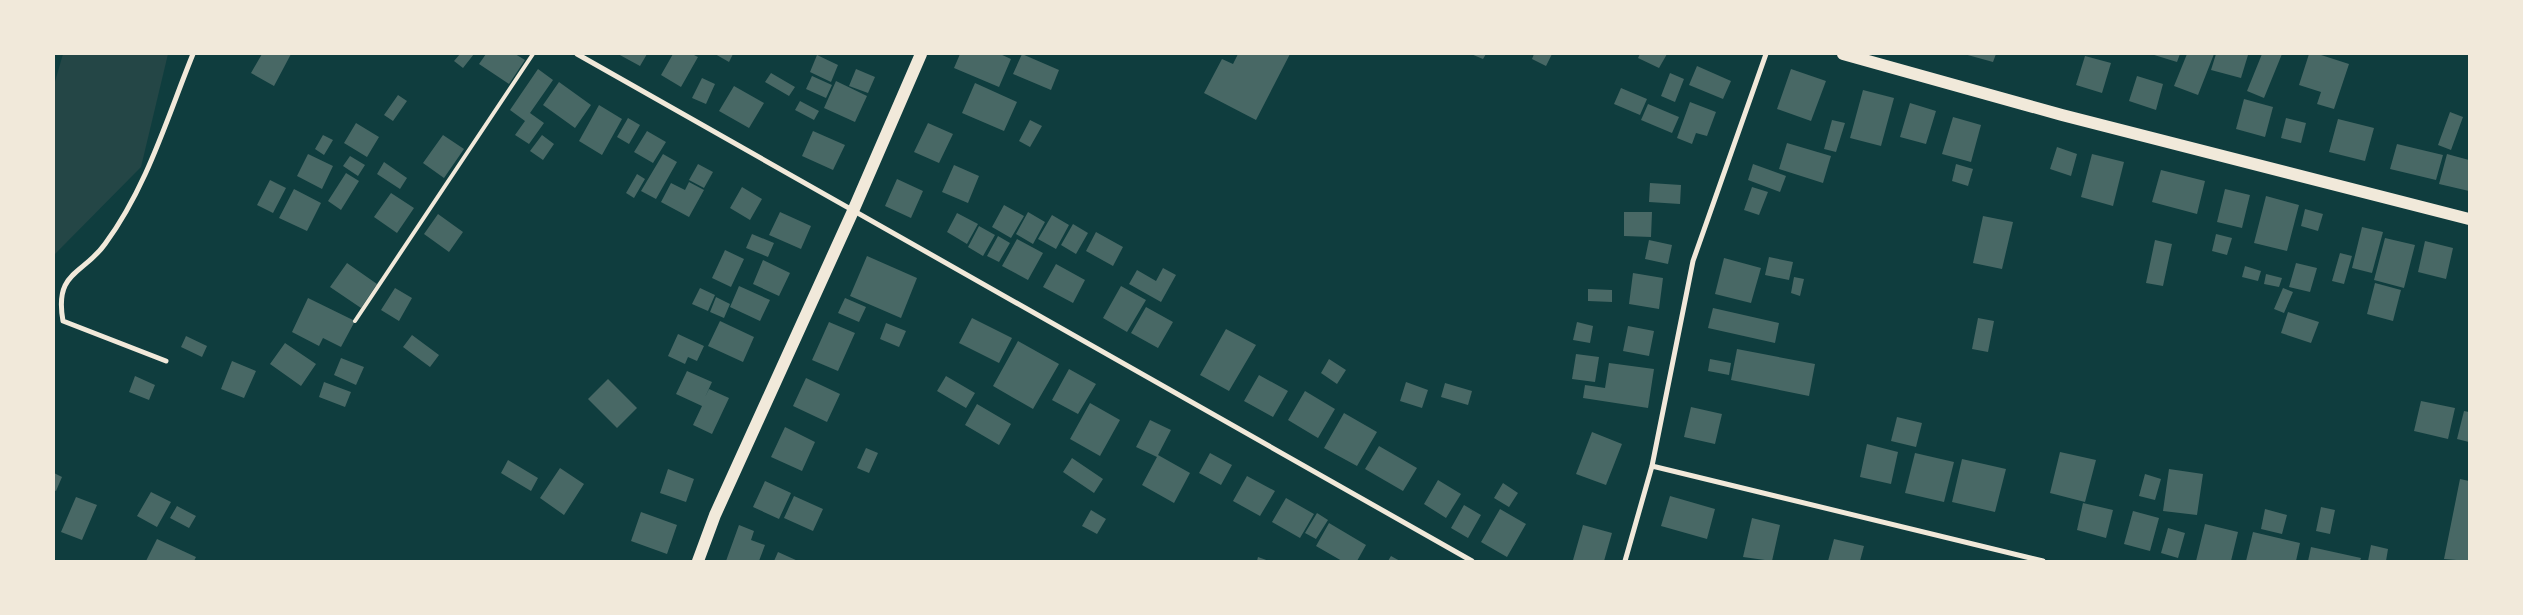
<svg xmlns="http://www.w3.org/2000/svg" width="2523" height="615" font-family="'Golos Text',sans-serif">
<rect width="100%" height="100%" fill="#0f3d3e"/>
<path fill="#244646" d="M63,54H168L141,167L54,255V85Z"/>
<path fill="#486865" d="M262,54H291L274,86L251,73Z
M460,54H474L463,68L454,61Z
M486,54H515L525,60L509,84L479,64Z
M618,54H647L640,66Z
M673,54H692L698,57L681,87L661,75Z
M715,54H733L729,62Z
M960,54H1000L1011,59L999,87L954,68Z
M1022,54L1059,70L1051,90L1013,74Z
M1238,54H1290L1256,120L1204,93L1222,59L1233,64Z
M1471,54H1486L1483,59Z
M1534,54H1552L1546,66L1532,59Z
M1640,54H1667L1659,68L1638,58Z
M1964,54H1996L1993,62Z
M2151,54H2180L2177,62Z
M2187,54H2214L2198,95L2174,86Z
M2216,54L2248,55L2241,78L2211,70Z
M2262,54H2282L2264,98L2247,91Z
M2309,54H2318L2349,64L2334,109L2317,104L2321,92L2299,85Z
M817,55L838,65L831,82L810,72Z
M2085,56L2111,63L2102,93L2076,85Z
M1697,66L1731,81L1723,99L1689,85Z
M538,69L553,80L530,113L544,123L529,144L515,135L525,121L510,110Z
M856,69L875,77L868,93L849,86Z
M1791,69L1826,81L1811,121L1777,109Z
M771,73L795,87L789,96L765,82Z
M1670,73L1684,79L1675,102L1661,96Z
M812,76L832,85L826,98L806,89Z
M2137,76L2163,84L2156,110L2129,101Z
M702,78L715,84L706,104L692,98Z
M836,81L867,96L855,122L824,108Z
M559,82L591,105L575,128L543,105Z
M975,83L1017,102L1004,131L962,113Z
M734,86L764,103L749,128L719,111Z
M1621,88L1647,99L1640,115L1614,104Z
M1863,90L1894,98L1881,146L1850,138Z
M398,95L407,101L393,121L384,115Z
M2244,99L2273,107L2265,137L2236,129Z
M800,101L819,111L814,120L795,110Z
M1690,102L1716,112L1707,136L1696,133L1692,144L1677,138Z
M1910,103L1936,111L1926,144L1900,137Z
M1648,104L1679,117L1672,133L1641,120Z
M599,105L622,119L602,155L579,141Z
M2450,112L2463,117L2451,150L2438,145Z
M1953,117L1981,125L1971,162L1942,154Z
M628,118L640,125L629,144L617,137Z
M2286,118L2306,123L2301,143L2281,138Z
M2338,119L2374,128L2365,161L2329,152Z
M1030,120L1042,126L1030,147L1019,141Z
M1832,120L1845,123L1836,152L1824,149Z
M356,123L379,137L367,157L344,143Z
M928,123L953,134L939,163L914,152Z
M647,131L666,142L653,163L634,152Z
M813,131L845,145L833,170L802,156Z
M323,135L333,140L324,155L315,149Z
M443,135L464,149L444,178L423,163Z
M542,135L554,144L543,160L530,151Z
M1787,143L1831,156L1823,183L1779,169Z
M2397,144L2443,155L2436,180L2390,169Z
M2057,147L2077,154L2071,176L2050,169Z
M308,154L333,166L322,189L297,176Z
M663,154L677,162L656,199L641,191Z
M2092,154L2124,162L2113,206L2081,197Z
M2447,154L2469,160V191L2439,184Z
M350,156L365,165L358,176L343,166Z
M384,162L407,178L400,189L377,174Z
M698,164L713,172L704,188L689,180Z
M1753,164L1786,176L1780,192L1748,180Z
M1956,164L1973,169L1968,186L1952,181Z
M954,165L979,176L968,203L942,192Z
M2161,170L2205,181L2197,214L2152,202Z
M346,173L359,181L341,210L328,201Z
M637,174L645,179L634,198L626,193Z
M897,179L923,191L911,218L885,206Z
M270,180L286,188L273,213L257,205Z
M689,182L704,190L689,217L661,202L671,183L685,190Z
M1650,183L1681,185L1680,204L1649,202Z
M742,187L762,199L750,220L730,208Z
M1752,187L1768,192L1759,215L1744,210Z
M294,189L321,203L307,231L279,218Z
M2225,189L2250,195L2242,228L2217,222Z
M391,193L414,208L397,233L374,217Z
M2266,196L2299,205L2287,251L2254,243Z
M1004,205L1024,216L1011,238L992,227Z
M2305,209L2323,214L2318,231L2301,226Z
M780,212L811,226L801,249L769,235Z
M1028,212L1045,222L1033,244L1016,234Z
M1624,212H1652L1651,237L1624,236Z
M957,213L978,224L967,244L947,232Z
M438,214L463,232L449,252L424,234Z
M1052,215L1069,225L1056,249L1038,239Z
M1983,216L2013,222L2002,269L1973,263Z
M1073,224L1088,233L1076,254L1061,245Z
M979,226L995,235L983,256L968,247Z
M2362,227L2383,232L2372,273L2352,268Z
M1096,232L1123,247L1113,266L1086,251Z
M752,234L774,243L768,257L746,248Z
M2216,234L2232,238L2227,255L2212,251Z
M998,236L1010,243L999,262L987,256Z
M2385,238L2415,245L2404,288L2374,280Z
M1017,239L1043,253L1028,280L1002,266Z
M1649,240L1672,245L1668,264L1645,259Z
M2155,240L2172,244L2163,286L2146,283Z
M2425,241L2453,248L2446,279L2418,272Z
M725,250L744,259L731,287L712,278Z
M2340,253L2352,256L2344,284L2332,281Z
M867,256L917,278L901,318L850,296Z
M1769,257L1793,262L1789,280L1765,275Z
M1724,258L1761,268L1751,303L1715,294Z
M763,260L790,273L779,296L753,284Z
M347,263L377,284L361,308L330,287Z
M2296,263L2317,268L2310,292L2289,287Z
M1056,264L1085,280L1073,303L1043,287Z
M2245,266L2261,271L2258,281L2242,277Z
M1163,268L1176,275L1161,302L1129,284L1137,270L1156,281Z
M1633,273L1663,278L1659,309L1629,304Z
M2266,274L2282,278L2279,287L2264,284Z
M1794,277L1804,279L1800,296L1791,293Z
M2375,283L2401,290L2393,321L2367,314Z
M739,286L770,300L760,321L730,307Z
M1121,286L1146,300L1127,332L1103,318Z
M395,288L412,298L399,321L381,310Z
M700,288L715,295L708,311L692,304Z
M2283,288L2293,292L2284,313L2274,309Z
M1588,289L1612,290V302L1588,301Z
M716,297L730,304L724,318L710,312Z
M308,298L355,321L341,347L323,338L319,346L292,332Z
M845,298L866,307L859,322L838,313Z
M1146,307L1173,322L1158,348L1131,333Z
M1713,308L1779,323L1775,343L1708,328Z
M2288,312L2319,322L2311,343L2281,333Z
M972,318L1012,338L999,363L959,343Z
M1978,318L1994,321L1988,352L1972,349Z
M720,321L754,337L743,362L708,346Z
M829,322L855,333L838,371L812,360Z
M1577,322L1593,326L1590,343L1573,340Z
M886,323L906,331L899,347L880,339Z
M1628,326L1654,331L1649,356L1623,351Z
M1226,329L1256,345L1229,391L1200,375Z
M678,334L704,346L697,361L688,357L685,364L668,356Z
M412,335L439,355L430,367L403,347Z
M186,336L207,346L202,357L181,347Z
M1018,341L1059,364L1033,409L993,386Z
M285,343L316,364L301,386L270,364Z
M1737,349L1815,364L1809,396L1731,380Z
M1576,354L1599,357L1595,382L1572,379Z
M341,358L364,367L356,385L334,375Z
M1329,359L1346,370L1337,384L1321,373Z
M1710,359L1731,363L1729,375L1708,371Z
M232,361L256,371L244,398L221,389Z
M1609,363L1654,369L1648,408L1583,398L1585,385L1605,388Z
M1069,369L1096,384L1078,414L1052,400Z
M687,371L712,382L705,397L709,389L729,398L712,434L693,425L702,406L676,394Z
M1259,375L1288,391L1273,417L1244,401Z
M135,376L155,385L149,400L129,392Z
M946,376L975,393L966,408L937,391Z
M806,378L840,394L827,422L793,406Z
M608,379L637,408L617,428L588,399Z
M324,382L351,392L345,407L319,397Z
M1406,382L1428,390L1422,408L1400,401Z
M1445,383L1472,391L1468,405L1441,397Z
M1305,391L1335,409L1318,438L1288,420Z
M2421,401L2455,408L2448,439L2414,431Z
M1090,403L1120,420L1100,456L1070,439Z
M977,404L1011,424L999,445L965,425Z
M1691,407L1722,414L1715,444L1684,437Z
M2464,411L2469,412V442L2457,439Z
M1344,413L1377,432L1357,466L1324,448Z
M1897,417L1922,423L1916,447L1891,441Z
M1150,420L1171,430L1158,455L1190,473L1174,503L1142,485L1157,457L1136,447Z
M785,427L815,442L802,471L771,457Z
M1592,432L1622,444L1606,485L1576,474Z
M1867,444L1898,452L1891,484L1860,477Z
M1379,446L1417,468L1403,491L1365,469Z
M866,448L878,453L869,473L857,468Z
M2060,452L2096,460L2085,502L2050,493Z
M1210,453L1232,465L1221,485L1199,473Z
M1915,453L1954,462L1944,502L1905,493Z
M1072,458L1103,479L1094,493L1063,472Z
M1962,459L2006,469L1995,512L1952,502Z
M508,460L538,478L531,491L501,473Z
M560,468L584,484L564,515L540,498Z
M668,469L694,479L686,502L660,493Z
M2169,469L2203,474L2197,515L2163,511Z
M54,473L62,477L56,491L54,490Z
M2145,474L2161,479L2155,500L2139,496Z
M1247,476L1275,491L1260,516L1233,501Z
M2460,479L2469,481V561L2444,559Z
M1438,480L1461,494L1446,518L1424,504Z
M765,481L791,493L779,519L753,507Z
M1503,483L1518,493L1509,507L1494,498Z
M151,492L171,502L157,527L137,516Z
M794,496L823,509L813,531L784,518Z
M1670,496L1715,509L1707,539L1661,526Z
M76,497L97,505L82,540L61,532Z
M1286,498L1314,514L1300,538L1272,522Z
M2083,503L2113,510L2106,538L2077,530Z
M1464,505L1481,515L1468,538L1451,528Z
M177,506L196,516L189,528L170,518Z
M2321,507L2335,510L2330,534L2316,531Z
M1500,509L1526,524L1507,557L1481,542Z
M2265,509L2287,515L2282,534L2261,529Z
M1091,510L1106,519L1097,534L1082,526Z
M2133,511L2159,518L2150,551L2124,544Z
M641,512L677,525L667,554L631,541Z
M1317,513L1328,520L1316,539L1305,533Z
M1752,518L1780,525L1772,561L1743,557Z
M1329,523L1366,545L1357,561H1342L1316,546Z
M2205,524L2238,532L2231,561H2196Z
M739,525L754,531L751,540L765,545L759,561H726Z
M1583,525L1612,533L1604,561L1573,560Z
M2168,528L2185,533L2178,558L2161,553Z
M2253,532L2300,543L2296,561H2246Z
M157,539L196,557L194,561H146Z
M1834,539L1864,546L1860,561H1828Z
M2371,545L2388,549L2386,561H2368Z
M2311,547L2361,558L2360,561H2308Z
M778,552L798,561H774Z
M1391,556L1400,561H1388Z
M1258,557L1269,561H1257Z"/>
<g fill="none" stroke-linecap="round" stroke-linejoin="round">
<path stroke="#f1e9da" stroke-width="4" d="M355,321L533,54"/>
<path stroke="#f1e9da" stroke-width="5" d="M577,54L1472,561
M166,361L63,321C54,271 83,275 105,244C147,187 167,118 193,54
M1652,466L2043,561
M1625,561L1652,466L1693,261L1766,54"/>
<path stroke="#f1e9da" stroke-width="12" d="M1843,54L2062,115L2469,219
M698,561L715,515L853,211L921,54"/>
</g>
<rect width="2523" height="615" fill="none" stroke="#f1e9da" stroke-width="110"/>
</svg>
